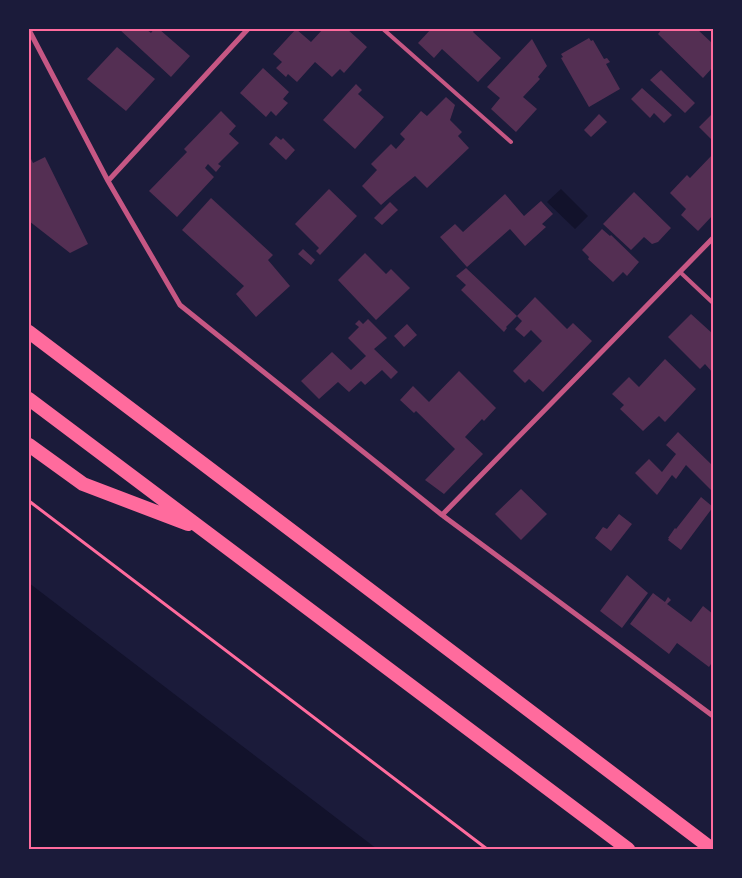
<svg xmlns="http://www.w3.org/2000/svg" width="742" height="878" font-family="'Source Sans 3',sans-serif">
<rect width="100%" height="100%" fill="#1b1b3a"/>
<path fill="#12122b" d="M561,189L588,216L575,229L547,202Z
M29,583L377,849H29Z"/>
<path fill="#542f53" d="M119,29H146L151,33L154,29H159L190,56L171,77Z
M296,29L311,42L323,29H347L367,47L344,73L340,69L332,77L315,62L297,82L288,74L286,77L276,68L282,62L273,54Z
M431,29H475L473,32L501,58L478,82L442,49L434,58L418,43Z
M662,29H697L713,44V67L703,78L658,34Z
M589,38L591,41L593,40L604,59L607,58L610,62L606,64L620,89L589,107L561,58L563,57L561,54Z
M532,39L547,66L538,77L540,79L523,97L537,109L516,132L491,109L500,98L487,87Z
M117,47L155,79L126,111L87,79Z
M263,68L289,92L283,99L288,103L276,116L271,111L266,117L240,93Z
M661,70L695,103L685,113L650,80Z
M356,84L362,90L358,94L384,117L355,149L323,120Z
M642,88L672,115L664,123L654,113L650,118L631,99Z
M446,97L455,105L450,120L462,132L458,136L469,148L427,188L415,176L398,190L381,205L362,186L377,170L371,164L391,144L396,149L405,139L400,134L421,111L427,116Z
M221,111L236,126L229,134L239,143L218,164L221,166L216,172L208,164L205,168L214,177L177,217L149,191L187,152L184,149Z
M599,114L607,122L591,137L584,130Z
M711,115L713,117V141L699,127Z
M276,136L281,140L283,138L295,150L286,160L269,144Z
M713,154V215L698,231L681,215L686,209L670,193L687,175L690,178Z
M29,155L33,163L45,157L88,244L70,253L29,221Z
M329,189L357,216L320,255L316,251L319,248L295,224Z
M634,192L671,228L658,242L652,244L644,237L631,250L603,224Z
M505,194L524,216L541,201L553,214L542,224L546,227L525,246L510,229L467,267L440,237L455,224L463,232Z
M211,198L273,255L268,260L290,286L256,317L236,294L244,286L182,230Z
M390,202L398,210L382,225L374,218Z
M602,229L610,236L611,235L639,262L627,276L623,272L613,282L588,259L589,257L582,250Z
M303,249L315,260L311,265L298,254Z
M365,253L386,274L391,269L410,288L376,320L338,280Z
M466,268L517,316L535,297L567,329L573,323L592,341L543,392L529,379L525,383L513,371L542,341L531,330L524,337L517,331L515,329L522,321L517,316L506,327L507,328L504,332L461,290L466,285L456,276Z
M691,314L713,334V373L705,364L700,369L668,337Z
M368,319L387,338L374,349L398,372L391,379L382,370L365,385L361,381L349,392L338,382L319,399L301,381L332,352L351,370L366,356L348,338L359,327L355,324L359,320L363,324Z
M407,324L417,335L404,347L394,336Z
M665,359L696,389L665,422L659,416L643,431L620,409L624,405L612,394L629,377L639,387Z
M459,371L496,408L484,421L482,419L465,437L483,454L444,494L425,480L455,449L416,411L414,413L400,400L413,386L429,402Z
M678,432L713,466V492L686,465L676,479L672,475L657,495L635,473L649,459L662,472L676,454L666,445Z
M521,489L547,514L521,540L495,514Z
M701,497L713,507L681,550L668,540L669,538H668L675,528L676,529Z
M619,514L632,524L611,551L595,538L603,527L607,529Z
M627,575L648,593L622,628L600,611Z
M653,593L665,602L668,597L671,600L667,604L691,622L703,606L713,614V619L712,621L713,622V661L709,667L677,643L669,654L630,624Z"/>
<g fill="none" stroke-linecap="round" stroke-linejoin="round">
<path stroke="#ff6b9d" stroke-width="3" d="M29,501L487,849"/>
<path stroke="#c65784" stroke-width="4" d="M383,29L511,142
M680,272L713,303"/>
<path stroke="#c65784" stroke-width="5" d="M29,30L108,181L180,305L442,515L713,716
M108,181L248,29
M442,515L713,238"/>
<path stroke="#ff6b9d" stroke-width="14" d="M29,332L712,849
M29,399L628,849
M29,445L83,484L188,524"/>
</g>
<rect width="742" height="878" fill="none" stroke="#1b1b3a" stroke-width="60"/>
<rect x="30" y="30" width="682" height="818" fill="none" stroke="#ff6b9d" stroke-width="2"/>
</svg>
